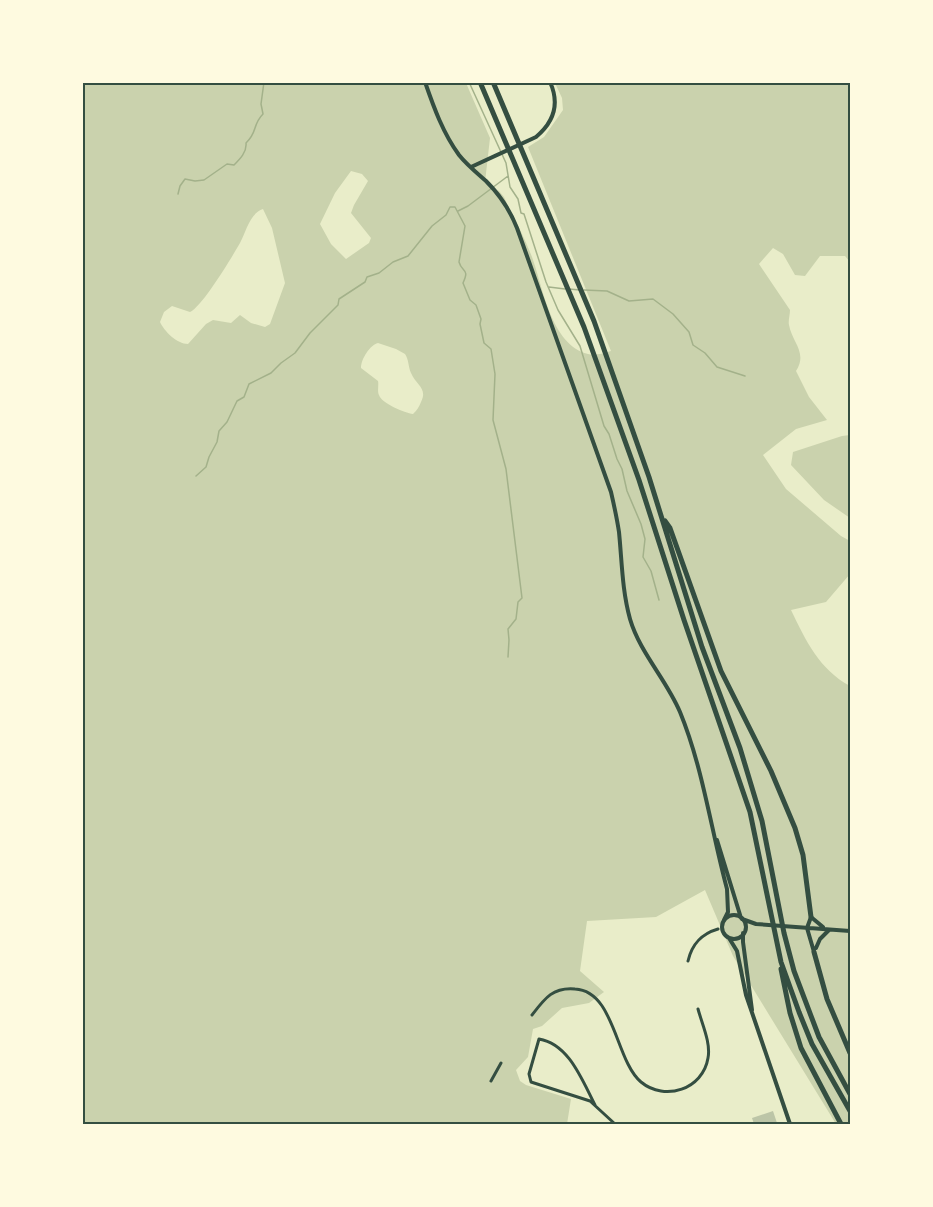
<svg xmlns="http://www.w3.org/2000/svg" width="933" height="1207" font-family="'DejaVu Sans',sans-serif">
<rect width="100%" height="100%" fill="#e9edc9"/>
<path fill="#cad2ad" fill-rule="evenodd" d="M82,83H466L490,138L485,182L499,191L504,197C513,217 524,236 532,257C543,287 551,345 588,354C594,356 605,353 611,351L528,147L544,137L563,110L562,98L555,83H850V262L845,256H820L805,276L795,275L783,254L773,248L759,264L790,310C790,315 788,321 789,325C792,342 808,353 796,371L809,397L827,420L796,429L763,455L786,489L841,536L850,541V574L826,602L791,610C806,641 819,669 850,686V1124H836L733,956L705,890L656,917L587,921L580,971L604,992L589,1003L562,1008L542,1026L533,1029L528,1057L516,1070L520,1081L526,1085L571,1099L567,1124H83ZM351,171L362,174L368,181L354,205L351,213L371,238L369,243L346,259L331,244L320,224L335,193ZM263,209L272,228L285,283L270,324L265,327L251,323L240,315L231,323L213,320L206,324L188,344C177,344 164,331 160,322L164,312L172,306L190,312C202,307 232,257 240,243C246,232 250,213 263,209ZM378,343L396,349L405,354C409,360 408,366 411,373C416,385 428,388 421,402C419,407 417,410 413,414C405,413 381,403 379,395C377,391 379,385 378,381L361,368C361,359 370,345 378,343Z
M850,435V518L824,500L791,465L793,452L842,436Z"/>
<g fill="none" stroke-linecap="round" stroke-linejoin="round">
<path stroke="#a3b18a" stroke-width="1.5" d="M469,82L506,163L510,187L518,199L521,213L524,214L546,282L558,310L580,346L604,426L609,434L617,459L622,469L627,491L641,524L645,539L643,557L651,571L659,600
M178,194L180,186L185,179L195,181L204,180L227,164L234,165C240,159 247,152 246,143C258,132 252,125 263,114L261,104L264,82
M458,211L468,206L508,176
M549,287L565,289
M569,289L580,290
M584,290L607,291L629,301L653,299L673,314L689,332L693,345L705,353L717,367L745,376
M196,476L206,467L209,457L217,442L219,431L227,422L237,401L244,397L249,384L271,373L281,363L295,353L310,333L338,305L339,299L365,282L367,277L379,273L393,262L408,256L432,226L446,215L450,207H455L465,226L459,262C462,273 470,268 463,283L470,300L476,305L481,319L480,324L484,343L491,349L495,374L493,420L506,469L522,598L518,602L516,619L508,629L509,640L508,657"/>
</g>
<path fill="#bcc5a7" d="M773,1111L777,1123L754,1124L752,1118Z"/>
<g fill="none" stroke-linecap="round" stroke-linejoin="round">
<path stroke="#344e41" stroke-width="3" d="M688,961C692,944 701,934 718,929
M532,1015C545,998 553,987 575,989C615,991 615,1060 641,1082C665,1102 703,1089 708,1058C711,1043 702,1024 698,1009
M491,1081L501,1063
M595,1105C582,1080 569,1044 539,1039L529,1074L531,1082L590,1101L615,1124"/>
<path stroke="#344e41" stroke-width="4" d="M425,82C434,108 443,133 459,155C467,165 477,173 486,181C500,195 510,210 517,228L611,492C614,505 617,519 619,532C622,562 622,590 630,619C640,653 666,679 680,712C703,768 711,830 727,889L728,912L724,920
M471,167L536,137C554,122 560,104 550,82
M717,840L741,918
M722 927a12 12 0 1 1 24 0a12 12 0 1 1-24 0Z
M811,917L807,928L814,952
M811,917L823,927
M742,919L756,924L850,931
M743,933V942L752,1010
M729,938L737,951L746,995L790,1124
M816,948L820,939L829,930"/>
<path stroke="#344e41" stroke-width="5" d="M480,82L584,327L639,480L684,620L750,812L781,962L799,1012L812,1044L850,1111
M493,82L594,321L649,477L702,647L740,748L762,821L784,933L794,971L819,1037L850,1094
M665,521L670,528L721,671L771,771L795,828L803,855L811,917
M814,952L827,999L850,1053
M781,969L790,1013L801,1048L841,1124"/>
</g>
<rect width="933" height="1207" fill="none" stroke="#fefae0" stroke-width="168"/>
<rect x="84" y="84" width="765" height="1039" fill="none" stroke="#344e41" stroke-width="2"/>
</svg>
